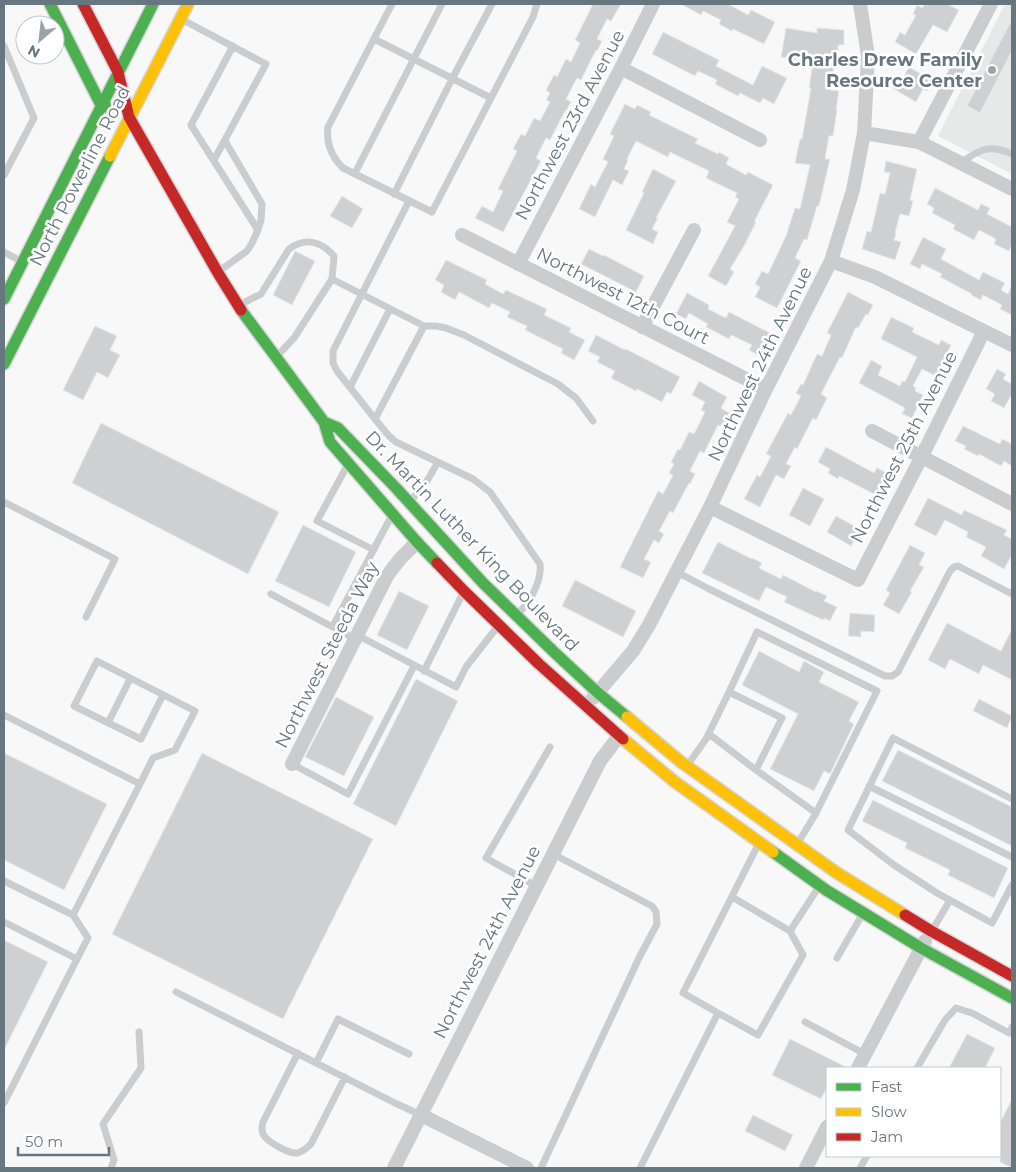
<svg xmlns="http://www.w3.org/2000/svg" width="1016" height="1172" font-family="Montserrat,sans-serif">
<rect width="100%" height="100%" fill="#f8f8f8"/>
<path fill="#e7e9e8" d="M1005,4H1012V174L938,136Z"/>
<path fill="#cfd0d1" stroke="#e8e8e8" d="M593,4H621L611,21L607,19L597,39L602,41L597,51L596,50L581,80L577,78L566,99L571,102L566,111H565L550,140L546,138L536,158L541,161L503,232L475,218L482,206L493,212L503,191L498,189L517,151L513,149L521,134L525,136L534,118L540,121L550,102L546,100L550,93L546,90L554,75L557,77L566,59L571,62L580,43L575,40Z
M681,4H728L748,15L751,10L775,22L764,44L733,29L732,31L719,24L721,20L703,11L701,15Z
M925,4H947L959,10L947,32L933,25L916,54L895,42L900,32L905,35L916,15L913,14L917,5L922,8Z
M1012,19V51L980,113L967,106Z
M786,28L817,33V28L844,30V45H838V56H835L831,90L839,91L836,110H837L833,136H829L825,159H830L819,206H817L807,240L804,239L795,258L801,261L777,308L755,297L760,287L755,284L762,271L768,274L786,236L795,208L800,209L810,165L795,163L800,139H802L811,88H809L813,62L781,57Z
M663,32L719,60L716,66L753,85L762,66L787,78L774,104L763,98L760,103L740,93L738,96L715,84L717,80L698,71L695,76L652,54Z
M909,67L933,81L927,91L923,89L916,102L892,88L898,78L902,80Z
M625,104L635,109L637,105L651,112L649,115L698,139L695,143L718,154L719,152L729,158L726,164L746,175L748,172L773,185L754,222H756L744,246L730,269L734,272L726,286L708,276L735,226L727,222L739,199L735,197L737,193L706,178L709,171L670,152L668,157L636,141L627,159L628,160L624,169L629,171L622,185L613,180L595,217L579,209L591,184L595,187L608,162L603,159L614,136L610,134Z
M886,161L917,169L910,200L913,201L909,216L900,214L895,233L896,234L894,240L901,242L895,260L862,249L867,231L871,232L880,193L885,194L890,173L884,172Z
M653,169L676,181L656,218H658L652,229L658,232L653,244L626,230L644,193L642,192Z
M935,188L978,210L981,204L990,208L987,214L1012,227V244L1009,251L994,244L996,239L979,230L974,240L953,229L955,225L932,213L934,208L927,204Z
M342,196L363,209L352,228L330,216Z
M923,237L946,249L941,259L979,280L983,272L1005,283L1001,290L1008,294L1012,284V315L1000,309L1002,305L983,295L981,300L971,295L972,294L940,277L942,274L922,264L920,269L910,264Z
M589,249L603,256L604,255L644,276L636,292L581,264Z
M295,251L315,261L292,305L273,295Z
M446,260L487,280L485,284L503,294L506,290L547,309L544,315L571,328L569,332L585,340L574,360L561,353L563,349L525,330L527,326L507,317L510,312L492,303L489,308L459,292L455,300L441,292L444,285L435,280Z
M848,292L873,305L868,315L866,314L858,328L856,327L842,358L840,357L821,394L827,398L816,420L813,418L797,449L795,447L786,464L791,466L784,479L776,475L760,507L744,499L757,475L760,477L771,456L766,454L788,413L791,415L801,396L796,393L801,384L803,385L817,354L822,356L831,335L827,333Z
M687,293L709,305L708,309L726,318L729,312L770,333L758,355L749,350L752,345L731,335L729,339L706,327L708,324L689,313L686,319L676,314Z
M891,317L914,328L912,332L939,345L941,340L951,345L936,376L922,369L913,386L916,388L915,391L923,395L912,418L902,414L905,408L859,383L871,360L882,366L878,375L900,386L902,381L905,382L917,357L881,339Z
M95,326L117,336L110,350L120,355L108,378L97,372L83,400L63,390Z
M596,335L625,350L626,349L680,377L671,394L667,392L662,402L637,389L636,391L611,378L615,371L597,362L600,357L588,351Z
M997,369L1006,374L1003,379L1012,384V394L1004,408L991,401L995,394L986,389Z
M699,381L727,397L721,408L729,413L722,426L718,425L704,453L700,451L690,471L695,474L690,484L689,483L673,513L670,511L659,531L664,534L659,543L654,540L644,559L651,562L643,578L620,567L658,491L663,494L673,475L669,473L674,464L671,462L678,449L680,450L689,432L694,434L705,412L701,410L705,402L692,395Z
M101,423L279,512L248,574L72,483Z
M963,426L1000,444L1002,439L1012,444V466L1004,461L1001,466L979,454L978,456L964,449L966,446L955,441Z
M826,447L874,473L877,468L887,473L876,495L839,476L838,479L828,473L830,469L818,462Z
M803,488L824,499L810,526L789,515Z
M928,498L962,515L964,510L1007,530L1004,535L1012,539V555L1004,569L981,556L986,547L966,537L968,532L945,520L936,536L914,525Z
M836,516L860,529L851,546L827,532Z
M303,525L356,552L329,607L275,581Z
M718,542L752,559V558L762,563L759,568L781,579L783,575L816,592V591L827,596L824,601L837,607L830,621L824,618L823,620L784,602L787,597L766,587L759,601L702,573Z
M910,545L925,553L919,565L924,567L910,591L912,592L899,614L883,605L890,593L886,590Z
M575,580L636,611L623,637L562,606Z
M399,591L429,606L407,650L377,635Z
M850,613L875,615L874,632L861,631V637L848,636Z
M947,623L1001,651L1012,629V680L983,665L979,674L950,659L945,669L928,660Z
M759,651L799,672L804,661L824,672L819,682L859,702L849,721L854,724L830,774L824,771L814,791L770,769L798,714L742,685Z
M416,679L458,701L396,826L353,804Z
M336,697L374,717L344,776L305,757Z
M979,699L1012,716L1007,728L973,711Z
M898,750L1012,807V846L882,781Z
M4,753L107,804L64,890L4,860Z
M202,753L373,839L283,1019L112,934Z
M873,800L1008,868L994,898L948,875L950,870L905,848L907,843L862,821Z
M4,940L48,962L4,1050Z
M967,1034L995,1048L985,1068H949Z
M790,1039L848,1068H827V1087L821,1099L772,1075Z
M1012,1099V1168L1000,1162V1123Z
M753,1115L793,1135L785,1151L745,1131Z"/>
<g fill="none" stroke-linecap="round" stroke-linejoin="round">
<defs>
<path id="fast" d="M50,4L101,105L109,108
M4,299L153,4
M241,310L324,422L330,442L417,542L437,563
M4,364L110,156
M324,422L338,428L396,488L483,583L555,653L598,693L627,717
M773,852L826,890L921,948L1012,998"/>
<path id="slow" d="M110,156L188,4
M627,717L681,762L837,873L905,915
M623,739L675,782L773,852"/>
<path id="jam" d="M83,4L118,72L129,117L218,273L241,310
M437,563L464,591L539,664L623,739
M905,915L931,931L1012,976"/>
</defs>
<use href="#fast" stroke="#d4d5d6" stroke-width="14"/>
<use href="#slow" stroke="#d4d5d6" stroke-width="14"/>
<use href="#jam" stroke="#d4d5d6" stroke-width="14"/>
<path stroke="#cbcccd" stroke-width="7" d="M392,4L328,127C326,143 332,157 343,168L432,212L533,17L537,4
M183,20L266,64L214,160
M374,39L491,98
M4,46L34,118L4,175
M225,141L262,204L261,220L258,230
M960,163C981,149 988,144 1012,154
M355,173L442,4
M394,194L452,79L492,4
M4,252L22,262
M218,272L247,251L252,243L258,230L191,125L233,46
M241,304L261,294L289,249C305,237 321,241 334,256L332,279
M424,326H436L446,328L464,335L558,384L576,398L593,421
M278,355L294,338L332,279L424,326L375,419L389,436L396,442L473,479L490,492L540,564C542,582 530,601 518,614
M350,387L390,309
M375,419L337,371L333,363V351L409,201
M347,466L317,521L374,550
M411,500L424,486L438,462
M4,502L115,559L86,617
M677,572L709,589L885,676H892L898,672L950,571L954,567L958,566L1012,594
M271,594L355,639
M333,626L392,515
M357,635L456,687L466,667L498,626
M424,671L463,593
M729,692L757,632L877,691L816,813
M4,715L140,784L73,915L4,881
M108,723L130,679
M292,764L348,794L414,666
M687,766L706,739L729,692L782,718L756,770L709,734
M756,770L816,813L798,843
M140,784L153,758L175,750L195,711L97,661L74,706L141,739L163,695
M869,786L1012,857
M1012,799L893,738L848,830L894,865L937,893L992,923L1012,885
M536,886L486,858L550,747
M732,897L790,931L818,888
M73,915L88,938L77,959
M4,922L77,959L4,1103
M933,929L950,900
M837,958L862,915
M176,992L395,1103L421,1115
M718,1013L758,1035L803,955L790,931
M805,1022L865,1054
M298,1053L263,1122C262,1126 261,1129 263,1134C267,1142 289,1154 297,1153C303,1152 307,1148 311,1144L345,1077
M316,1063L338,1019L409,1054
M917,1068L945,1020L956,1008L972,1013L1009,1033L1012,1027
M111,1168L114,1160L103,1124L141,1068L139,1032
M541,1168L639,958L657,924L656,912L652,906L553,854
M640,1168L718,1013L683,993L759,843
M860,1168L867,1156"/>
<path stroke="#cbcccd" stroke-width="14" d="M621,68L760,140
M864,133L919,142L1012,189
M919,142L991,4
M462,235L766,389
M831,261L875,277L1012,345
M518,264L621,68L653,4
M642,327L694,230
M872,431L1012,504
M710,507L858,580L922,456L984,331
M593,698L633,651L649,625L710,507L766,389L831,261L853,190L864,133L868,56L860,4
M292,764L387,576L400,559L417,542
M858,1068L925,941
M421,1115L527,1168
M394,1168L600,761L619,736
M806,1168L827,1127"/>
<use href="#fast" stroke="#4caf50" stroke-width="11"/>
<use href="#slow" stroke="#ffc107" stroke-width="11"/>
<use href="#jam" stroke="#c62828" stroke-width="11"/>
</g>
<circle fill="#99a4aa" stroke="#fff" stroke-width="2" cx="992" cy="70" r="5"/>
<g text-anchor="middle" stroke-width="5" stroke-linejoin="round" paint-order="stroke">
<g font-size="18" font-weight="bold" fill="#667780" stroke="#fff" text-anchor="end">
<text x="982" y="66">Charles Drew Family<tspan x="982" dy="21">Resource Center</tspan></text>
</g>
<g font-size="18" fill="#667780" stroke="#fff">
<text transform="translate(570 125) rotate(-62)" y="6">Northwest 23rd Avenue</text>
<text transform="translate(80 176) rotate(-63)" y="6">North Powerline Road</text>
<text transform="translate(623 296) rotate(27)" y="6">Northwest 12th Court</text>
<text transform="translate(760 364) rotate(-64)" y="6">Northwest 24th Avenue</text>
<text transform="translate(904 447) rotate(-63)" y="6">Northwest 25th Avenue</text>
<text transform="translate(472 541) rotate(46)" y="6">Dr. Martin Luther King Boulevard</text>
<text transform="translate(327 655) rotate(-63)" y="6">Northwest Steeda Way</text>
<text transform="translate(487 942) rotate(-63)" y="6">Northwest 24th Avenue</text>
</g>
</g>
<rect width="1016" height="1172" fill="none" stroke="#667780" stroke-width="10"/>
<rect x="826" y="1067" width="175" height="90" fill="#ffffff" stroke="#c2c9cc"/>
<rect x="836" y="1083" width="25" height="8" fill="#4caf50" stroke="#c2c9cc"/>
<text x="871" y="1092" font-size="15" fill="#667780">Fast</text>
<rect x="836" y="1108" width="25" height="8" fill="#ffc107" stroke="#c2c9cc"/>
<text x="871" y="1117" font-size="15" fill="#667780">Slow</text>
<rect x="836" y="1133" width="25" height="8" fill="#c62828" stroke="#c2c9cc"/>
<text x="871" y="1142" font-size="15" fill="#667780">Jam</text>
<g transform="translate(40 40) rotate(208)"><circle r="24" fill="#ffffff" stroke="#c2c9cc"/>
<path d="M0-4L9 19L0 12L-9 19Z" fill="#99a4aa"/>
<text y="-8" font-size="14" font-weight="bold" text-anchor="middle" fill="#667780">N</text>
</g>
<path d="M18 1147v8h91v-8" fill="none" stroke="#667780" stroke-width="2.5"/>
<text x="25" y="1147" font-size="15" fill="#667780" stroke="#ffffff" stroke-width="4" paint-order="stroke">50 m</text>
</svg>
